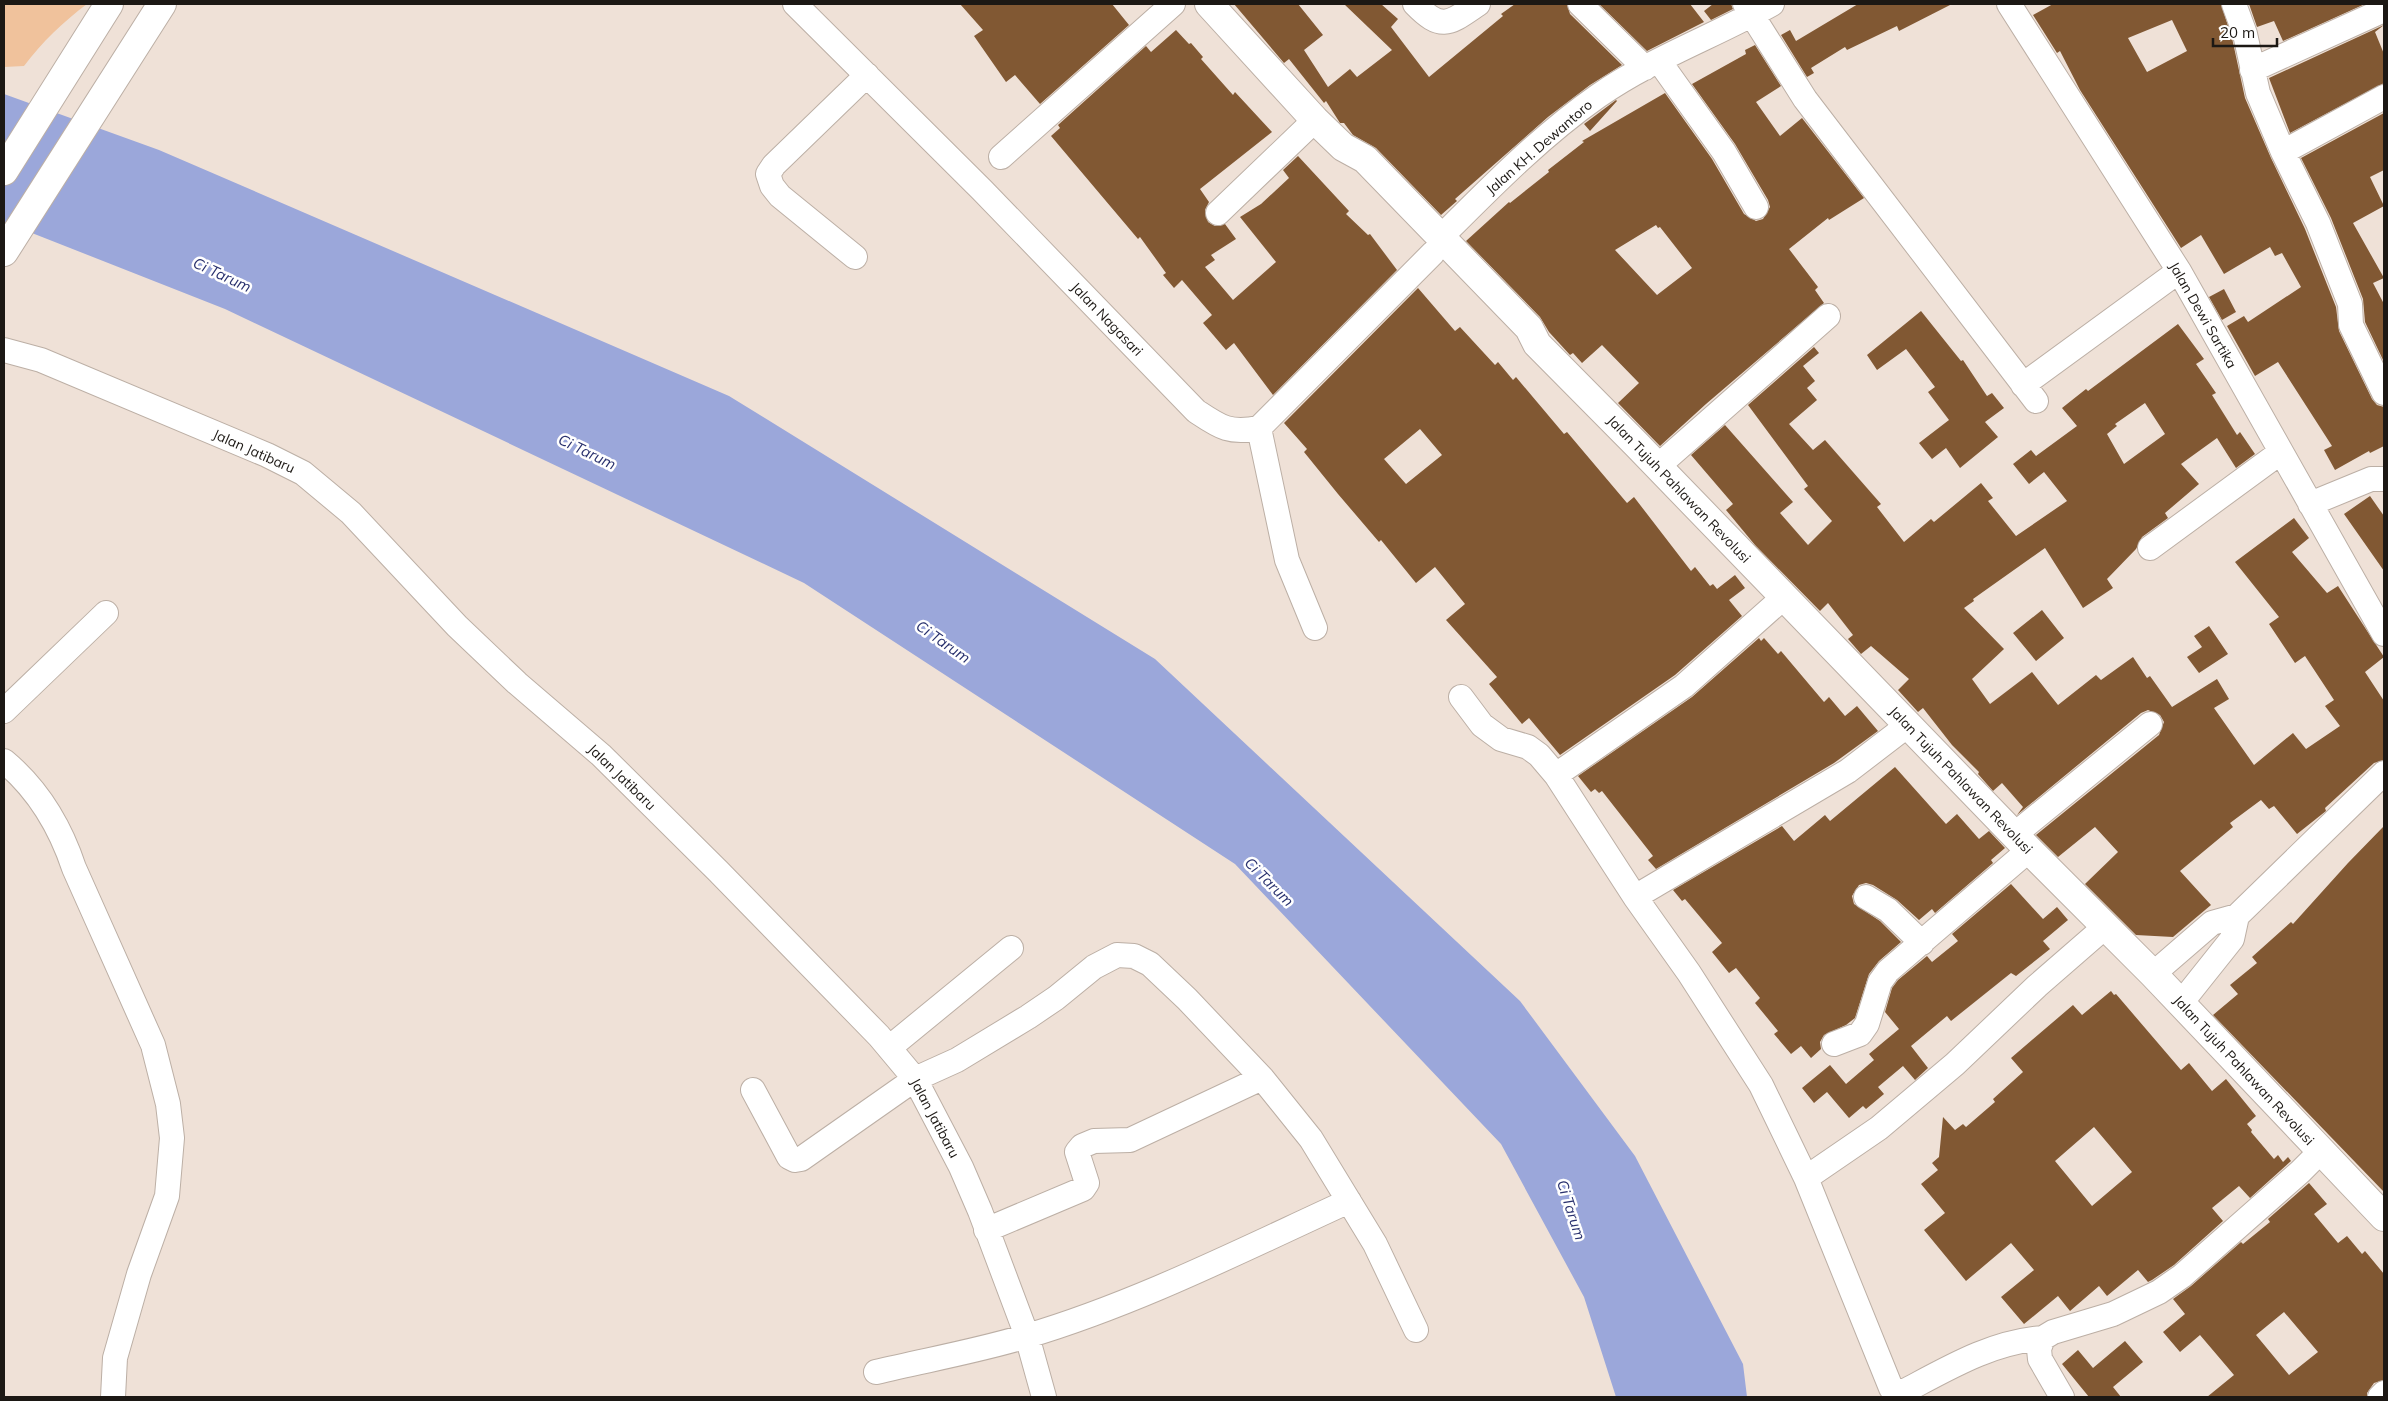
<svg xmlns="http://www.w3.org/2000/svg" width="2388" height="1401" font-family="Mulish,sans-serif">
<rect width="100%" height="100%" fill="#efe1d7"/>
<path fill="#f0c29c" d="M4,4H87C63,22 42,42 24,66L4,67Z"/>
<path fill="#9ba7da" d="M4,94L159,150L729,396L1155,659L1520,1001L1635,1156L1743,1364L1747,1397H1616L1584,1297L1501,1144L1235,864L804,583L225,309L4,222Z"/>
<path fill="#815833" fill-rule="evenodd" d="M960,4H1112L1129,25L1040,104L1015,75L1006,82L974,36L983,30Z
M1234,4H1298L1323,35L1304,50L1328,87L1350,69L1357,77L1392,50L1344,4H1381L1398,19L1391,27L1429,77L1503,16L1501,14L1515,4H1567L1570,14L1622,65L1590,85L1548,117L1455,199L1457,201L1441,215L1376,148L1353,135L1344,123H1340L1326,101L1324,103L1289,59L1284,63Z
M1599,4H1690L1704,22L1647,51Z
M1713,4H1731L1733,9L1711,20L1704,11Z
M1858,4H1952L1899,31L1897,26L1847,50L1845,47L1811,68L1814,73L1807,77L1781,35L1790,30L1796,41Z
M2053,4H2221L2232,38L2245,98L2271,158L2305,229L2336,307L2339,331L2372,399L2377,405L2384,407V446L2370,453L2369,451L2335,470L2324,450L2332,446L2278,362L2255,376L2227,326L2244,316L2248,322L2301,287L2282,253L2275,256L2270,247L2224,274L2201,235L2181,248L2080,90L2060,51L2057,53L2033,15ZM2172,20L2187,51L2147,72L2128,38Z
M2249,4H2365L2283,41L2274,21L2257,27Z
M2384,25L2375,32L2384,54V83L2290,133L2269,78Z
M1176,30L1189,44L1191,43L1203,57L1201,59L1233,95L1235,92L1272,132L1200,189L1209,202L1205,210L1208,222L1215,226L1225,224L1236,239L1211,255L1215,260L1205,267L1233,300L1276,262L1240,217L1261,204L1289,178L1283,170L1298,156L1349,211L1346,214L1368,235L1370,234L1397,270L1273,395L1234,343L1226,350L1203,323L1212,315L1182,280L1174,288L1163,275L1166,273L1140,237L1138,239L1051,136L1060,128L1058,125L1146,46L1151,52Z
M1755,45L1781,86L1756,102L1780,136L1802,118L1864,198L1829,220L1828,218L1789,249L1818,287L1815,290L1824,303L1706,404L1660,446L1618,403L1639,383L1602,345L1582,363L1573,353L1570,355L1549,332L1540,317L1466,241L1509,202L1510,203L1549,172L1548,170L1584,142L1582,141L1665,93L1712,159L1744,214L1756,221L1763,219L1770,207L1768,200L1735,144L1692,84L1746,54L1745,50ZM1656,225L1658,228L1660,227L1692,268L1657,295L1615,250Z
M1616,100L1617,101L1590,131L1584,124Z
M2384,113V170L2370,177L2384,206L2353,223L2384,278L2373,283L2384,304V362L2365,322L2363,299L2331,218L2301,158Z
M1418,288L1455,331L1460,327L1495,365L1498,362L1513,380L1516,377L1564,434L1567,432L1627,503L1634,497L1691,571L1695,567L1710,586L1713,584L1717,589L1735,575L1745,588L1729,600L1742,616L1675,675L1560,755L1529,718L1522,724L1489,684L1497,677L1446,620L1465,604L1435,567L1416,583L1381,540L1379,542L1338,494L1304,452L1307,449L1284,423ZM1420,429L1442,455L1406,484L1384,459Z
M2224,289L2236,312L2222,320L2209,297Z
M1921,311L1961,361L1963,360L1987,396L1992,393L2004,408L1985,422L1998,437L1960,468L1946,448L1932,459L1919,443L1949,420L1928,392L1935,387L1906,349L1877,370L1867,355Z
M2178,324L2204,359L2196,364L2216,393L2212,395L2237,435L2240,432L2255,454L2236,468L2217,438L2181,464L2199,484L2165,513L2168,518L2142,537L2136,549L2107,579L2113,588L2083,608L2045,548L1973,599L1974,601L1964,608L2004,649L1972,679L1990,704L2032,672L2058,705L2096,675L2101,680L2133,657L2147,678L2150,676L2172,707L2217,679L2229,699L2214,708L2254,765L2293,733L2306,749L2340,726L2325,706L2334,700L2305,656L2295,663L2269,624L2279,617L2235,562L2294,518L2309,538L2292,552L2327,593L2338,586L2384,657L2365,672L2384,701V760L2374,763L2325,808L2326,811L2297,834L2274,806L2269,809L2261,800L2230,823L2233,827L2180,871L2211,905L2173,937L2136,935L2085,884L2118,852L2095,827L2058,857L2036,835L2159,735L2164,722L2160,715L2148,710L2141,713L2017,815L2023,807L2002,783L1993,791L1978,774L1979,772L1952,745L1923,708L1918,712L1898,690L1909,679L1871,646L1861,654L1848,639L1853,635L1828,603L1820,611L1755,545L1726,510L1733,504L1691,455L1725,425L1793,502L1780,513L1808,545L1832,521L1804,489L1808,486L1748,405L1814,347L1819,353L1803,366L1815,381L1807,388L1817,400L1789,424L1813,450L1825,440L1881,504L1877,507L1904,542L1931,519L1934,522L1981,483L1993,498L1988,501L2016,536L2067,501L2044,472L2029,484L2013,464L2031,450L2036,456L2077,426L2062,408L2086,389L2088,391ZM2145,403L2165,434L2124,464L2107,434L2117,426L2115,424Z
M2370,496L2384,516V571L2344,514Z
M2042,610L2064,638L2036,661L2013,633Z
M2209,626L2228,654L2199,673L2187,657L2202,647L2194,636Z
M1759,638L1761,641L1764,638L1778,654L1781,651L1824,702L1829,697L1845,716L1857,706L1878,731L1834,763L1656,869L1648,860L1653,856L1602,791L1599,793L1595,789L1591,792L1578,776L1692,697Z
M1895,767L1946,824L1957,814L1979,839L1989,831L2005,848L1991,860L1993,863L1935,913L1932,909L1919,920L1897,900L1873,885L1866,883L1859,885L1852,896L1854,904L1880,921L1901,942L1879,961L1869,974L1855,1018L1846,1025L1824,1035L1820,1042L1821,1049L1811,1058L1801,1046L1791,1054L1774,1034L1778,1031L1755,1003L1760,998L1736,968L1729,973L1712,952L1722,943L1685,899L1682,901L1673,890L1782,826L1794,841L1825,815L1830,821Z
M2384,826V1192L2213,1015L2238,994L2230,985L2257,963L2252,957L2291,922L2293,924L2348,863Z
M2011,884L2043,919L2057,907L2068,920L2043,941L2050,949L2016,976L2011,973L1951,1021L1947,1016L1911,1046L1928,1068L1915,1080L1903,1066L1878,1087L1884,1094L1866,1109L1863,1106L1849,1118L1827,1092L1814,1103L1802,1088L1830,1065L1846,1084L1874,1060L1869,1054L1899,1029L1885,1012L1892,988L1898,980L1927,956L1932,962L1958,941L1952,934Z
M2111,991L2114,995L2116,994L2181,1070L2189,1063L2212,1091L2226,1079L2256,1116L2247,1124L2252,1130L2251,1132L2274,1159L2278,1155L2283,1162L2288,1157L2291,1161L2250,1198L2239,1186L2212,1208L2223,1221L2174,1265L2152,1280L2148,1282L2138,1270L2107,1296L2099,1286L2070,1311L2058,1296L2024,1324L2001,1297L2034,1270L2011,1243L1966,1281L1924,1230L1945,1213L1921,1184L1938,1170L1932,1163L1939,1157L1943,1117L1955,1130L1963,1124L1966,1127L1995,1102L1993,1099L2023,1072L2011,1058L2073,1005L2082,1015ZM2094,1127L2132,1172L2092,1206L2055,1161Z
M2309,1183L2327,1204L2314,1214L2338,1243L2347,1236L2362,1254L2365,1251L2384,1274V1380L2374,1383L2367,1393V1397H2207L2234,1375L2200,1335L2180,1352L2163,1332L2185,1314L2173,1299L2191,1286L2241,1242L2243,1244L2270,1222L2268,1219ZM2284,1312L2318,1352L2289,1375L2256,1335Z
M2125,1341L2143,1362L2113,1387L2121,1397H2089L2062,1364L2078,1350L2093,1368Z"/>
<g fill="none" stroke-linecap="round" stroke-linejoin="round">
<defs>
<path id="minor" d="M795,4L982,190L1196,411C1220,427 1229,434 1259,428L1433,253
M1415,4C1442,32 1450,23 1478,4
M1580,4L1645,68
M1745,4L1805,99L2036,401
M2009,4L2179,271L2384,634
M2234,4L2245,34L2258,93L2283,152L2318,223L2350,304L2351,325L2384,393
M1659,61L1724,152L1756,207
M2252,70L2384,10
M2283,152L2384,97
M1001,157L1173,4
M1218,213L1315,120
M1442,236C1491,187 1541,136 1598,96C1651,59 1715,36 1772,4
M855,257L780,196L772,186L768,174L774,165L867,75
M4,350L41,360L267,455L303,473L351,513L457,626L517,683L601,755L718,871L879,1036L915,1079L961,1167L980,1211L1027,1336L1044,1397
M2023,385L2179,271
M1259,428L1287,560L1315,628
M1657,467L1828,316
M2310,504L2371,479H2384
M2150,548L2281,452
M1461,697L1482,725L1501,739L1528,747L1539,755L1556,775L1635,897L1689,973L1761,1085L1806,1178L1891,1388L1898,1391H1905C1950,1367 1992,1342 2043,1338
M4,711L106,613
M4,761C39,790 60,826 74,868L153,1045L168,1104L172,1138L167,1196L139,1274L115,1358L113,1397
M1556,775L1684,686L1784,597
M2015,834L2150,724
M1635,897L1848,771L1908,725
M1866,897L1888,910L1922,943
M2153,974L2212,923L2237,916L2384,773
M2181,1003L2232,939L2237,916
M1834,1044L1860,1034L1867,1024L1880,982L1888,971L2029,850
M889,1048L1011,948
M753,1090L789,1157L795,1160L801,1159L915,1079L957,1060L1028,1017L1056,998L1094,967L1117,955L1134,956L1150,964L1187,999L1262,1078L1311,1139L1375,1244L1416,1330
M1806,1178L1879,1128L1955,1064L2037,986L2106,926
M986,1230L1083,1189L1087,1183L1077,1152L1082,1146L1094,1141L1130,1140L1262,1078
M876,1372C926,1360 978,1351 1027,1336C1138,1303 1244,1249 1349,1201
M2062,1397L2040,1359L2039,1349L2043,1338L2053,1332L2113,1314L2159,1292L2182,1276L2300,1172L2321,1151
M2380,1397L2384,1393"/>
<path id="major" d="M1209,4L1315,120L1343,147L1365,159L1529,328L1537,344L1637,445L2029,850L2153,974L2384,1217
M4,171L109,4
M4,252L162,4"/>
</defs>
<use href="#minor" stroke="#bcafa5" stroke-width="26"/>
<use href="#major" stroke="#bcafa5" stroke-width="30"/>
<use href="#minor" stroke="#fff" stroke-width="24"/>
<use href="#major" stroke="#fff" stroke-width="28"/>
</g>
<g text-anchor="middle" stroke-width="5" stroke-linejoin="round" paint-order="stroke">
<g font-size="14" fill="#1c1814" stroke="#fff">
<text transform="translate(1539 147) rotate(-41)" y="5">Jalan KH. Dewantoro</text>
<text transform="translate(2203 315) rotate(60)" y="5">Jalan Dewi Sartika</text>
<text transform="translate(1107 319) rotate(46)" y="5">Jalan Nagasari</text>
<text transform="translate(254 451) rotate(24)" y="5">Jalan Jatibaru</text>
<text transform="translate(1679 489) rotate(46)" y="5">Jalan Tujuh Pahlawan Revolusi</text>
<text transform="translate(622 777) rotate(44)" y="5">Jalan Jatibaru</text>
<text transform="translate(1961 780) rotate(46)" y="5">Jalan Tujuh Pahlawan Revolusi</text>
<text transform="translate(2244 1070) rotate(47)" y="5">Jalan Tujuh Pahlawan Revolusi</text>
<text transform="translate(935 1118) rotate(62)" y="5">Jalan Jatibaru</text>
</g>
<g font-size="15" font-style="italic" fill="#29316e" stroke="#fff">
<text transform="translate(222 275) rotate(25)" y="5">Ci Tarum</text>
<text transform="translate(587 452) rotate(26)" y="5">Ci Tarum</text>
<text transform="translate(943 642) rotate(35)" y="5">Ci Tarum</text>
<text transform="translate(1269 882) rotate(45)" y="5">Ci Tarum</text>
<text transform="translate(1571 1210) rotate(72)" y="5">Ci Tarum</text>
</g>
</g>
<rect width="2388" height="1401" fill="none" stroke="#1c1814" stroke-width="10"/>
<path d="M2213 38v8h64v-8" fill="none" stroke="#1c1814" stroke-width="2.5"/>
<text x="2220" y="38" font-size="15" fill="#1c1814" stroke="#ffffff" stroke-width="4" paint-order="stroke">20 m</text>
</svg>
